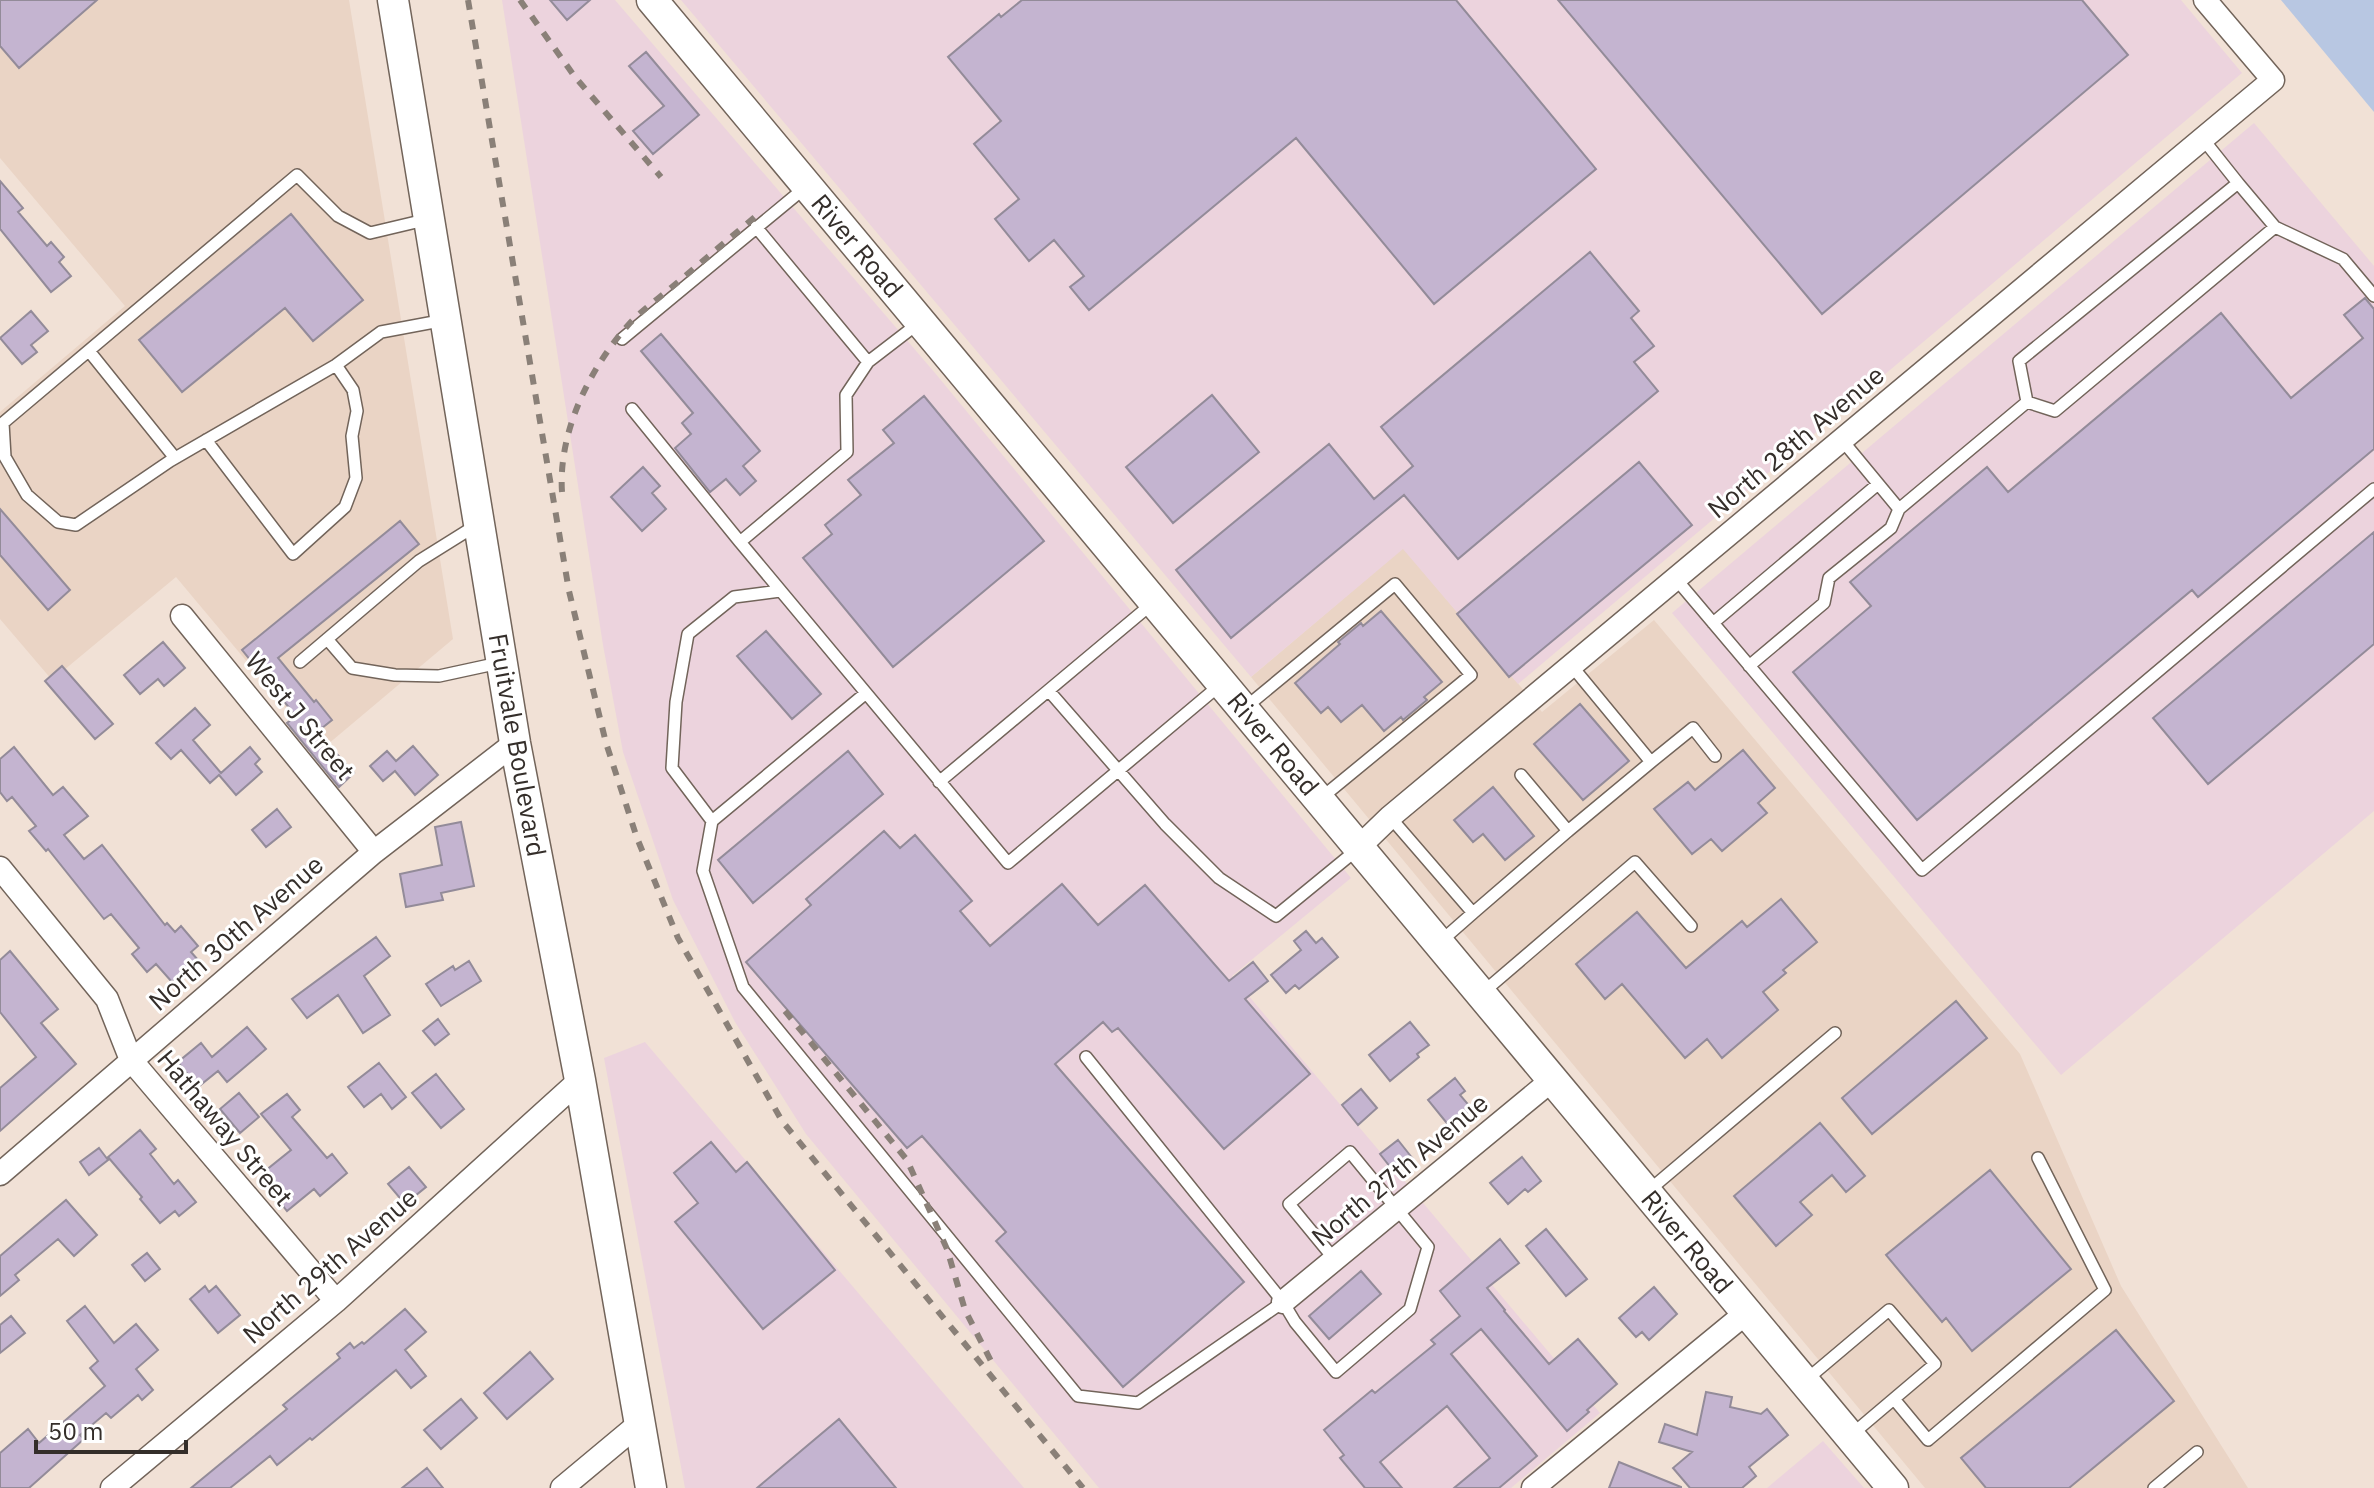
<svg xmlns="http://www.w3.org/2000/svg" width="2374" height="1488" font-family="'IBM Plex Sans',sans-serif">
<rect width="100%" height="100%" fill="#f1e1d6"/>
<path fill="#ead4c5" d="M0,0H349L453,639L321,750L176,577L52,680L0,619V412L125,306L0,158Z
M1403,548L1542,712L1654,620L2020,1054L2121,1286L2248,1488H1925L1251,677Z"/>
<path fill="#ecd3dd" d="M502,0H615L935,373L1351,878L1232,976L1600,1413L1511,1488H1099L806,1134L735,1022L673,900L623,752L603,645Z
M681,0H2181L2242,73L1518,684L1403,549L1251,677Z
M2254,123L2374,266V811L2061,1075L1672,613Z
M645,1042L1024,1488H685L604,1058Z
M1823,1441L1864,1488H1767Z"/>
<path fill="#b8c7e2" d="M2281,0H2374V112Z"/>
<path fill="#c4b4d0" stroke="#938b99" stroke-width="2" d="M0,0H97L19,68L0,46Z
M550,0H590L567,20Z
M1022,0H1456L1596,169L1434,304L1296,138L1089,310L1070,287L1084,276L1054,240L1029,261L995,219L1019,199L974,144L1001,121L948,57L999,14L1001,17Z
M1558,0H2082L2128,55L1822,314Z
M646,52L699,115L653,154L633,131L664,106L629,66Z
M0,181L23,208L18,212L47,246L51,242L64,257L59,262L71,276L51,292L0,229Z
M291,214L363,300L313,341L285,308L182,392L139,340Z
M1590,252L1639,311L1631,318L1654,346L1634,362L1658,391L1458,559L1404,495L1231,638L1176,570L1329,444L1374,499L1413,466L1381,427Z
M2365,298L2374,309V449L2198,597L2192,590L1917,820L1793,672L1871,606L1850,582L1987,467L2008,492L2221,313L2291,398L2363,338L2344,315Z
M31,311L48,331L31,345L37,352L22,364L0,338Z
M661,334L760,451L743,466L756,481L740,495L726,479L710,492L675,448L691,434L682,423L693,413L641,351Z
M1212,395L1259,452L1173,523L1126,467Z
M924,396L1044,541L893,667L803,558L832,534L825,525L861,495L848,480L894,443L883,430Z
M1639,462L1692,525L1509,677L1457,614Z
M643,467L660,486L652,493L666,509L642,531L611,497Z
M0,509L70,590L48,610L0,555Z
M400,521L419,544L278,658L314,702L316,700L332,720L317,732L354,773L339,787L287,723L296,716L242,650Z
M2374,532V644L2208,784L2153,718Z
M1381,611L1442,682L1424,697L1427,700L1403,720L1401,717L1384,731L1362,705L1341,722L1328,707L1321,713L1295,683L1340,644L1338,642L1361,623L1363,626Z
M766,631L821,694L792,719L737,656Z
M163,642L185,668L164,686L158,679L140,694L124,675Z
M62,666L113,724L95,739L45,681Z
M1580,704L1629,761L1583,800L1534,744Z
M195,708L210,725L193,740L221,773L250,747L260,759L255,764L262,772L236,795L219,775L210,783L181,750L171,759L156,743Z
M413,746L438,775L415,795L395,771L383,781L370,766L387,751L396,761Z
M14,747L53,795L63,787L88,816L64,835L84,859L102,845L165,925L167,923L175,932L181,926L198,946L191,952L198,960L172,982L156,964L147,972L132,954L139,948L111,914L104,919L48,849L46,851L29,831L36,826L12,797L7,801L0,792V759Z
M1743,750L1775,788L1758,803L1767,813L1722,851L1711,839L1692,854L1654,809L1688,782L1695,790Z
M848,751L883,794L753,903L718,860Z
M1493,787L1534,836L1505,860L1483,834L1473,842L1454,820Z
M277,809L291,827L266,847L252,830Z
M461,822L474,886L441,893L443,900L406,907L400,874L442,865L435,827Z
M884,831L900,848L915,835L972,901L960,911L990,946L1062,884L1098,925L1145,885L1229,981L1253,962L1268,981L1245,999L1310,1074L1224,1149L1118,1028L1112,1032L1103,1022L1055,1064L1244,1282L1123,1387L996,1241L1006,1232L922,1136L907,1148L746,962L811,905L806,899Z
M1781,899L1817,942L1783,970L1786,973L1763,992L1778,1010L1722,1058L1707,1039L1685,1058L1622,984L1605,999L1576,964L1637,912L1686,968L1742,921L1747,927Z
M1306,931L1316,943L1322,938L1338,957L1299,989L1295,985L1286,993L1271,975L1301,950L1294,941Z
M376,937L390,956L364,976L390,1015L363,1033L338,995L307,1018L292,999Z
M10,951L58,1009L41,1023L76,1064L0,1131V1088L36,1057L0,1012V960Z
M469,961L481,981L441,1006L426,984L453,966L455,970Z
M1956,1001L1987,1038L1872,1134L1842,1098Z
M438,1019L449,1034L435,1045L423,1031Z
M1410,1022L1429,1045L1417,1054L1419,1057L1390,1081L1369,1055Z
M247,1027L266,1049L227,1082L218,1071L198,1087L178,1062L201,1043L212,1057Z
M379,1063L406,1097L392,1109L381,1094L364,1107L348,1087Z
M436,1074L464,1109L441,1128L412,1093Z
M1455,1078L1465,1091L1460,1095L1472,1109L1450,1127L1428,1100Z
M1361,1089L1377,1108L1358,1125L1342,1105Z
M239,1093L259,1117L240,1133L220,1109Z
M287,1094L300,1110L292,1117L327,1158L332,1154L347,1173L320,1196L314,1189L287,1211L268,1187L274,1183L265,1171L291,1150L261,1114Z
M1820,1123L1865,1176L1846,1192L1832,1175L1800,1202L1812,1215L1776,1246L1734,1196Z
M140,1130L156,1149L150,1154L174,1184L178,1180L196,1202L179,1216L175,1211L160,1223L140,1199L142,1197L108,1157Z
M1398,1140L1413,1159L1395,1173L1380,1154Z
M711,1142L736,1172L747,1162L835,1270L763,1329L675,1222L698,1203L674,1173Z
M99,1148L108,1160L89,1175L80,1162Z
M1522,1157L1541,1181L1528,1192L1525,1189L1508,1204L1490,1183Z
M409,1167L426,1187L405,1204L388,1184Z
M1990,1170L2071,1269L1972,1351L1946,1318L1942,1322L1886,1255Z
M66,1200L97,1235L74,1256L58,1239L15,1275L19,1280L0,1296V1256Z
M1546,1229L1587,1279L1566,1296L1526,1246Z
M1500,1239L1519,1263L1487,1288L1505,1310L1504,1311L1549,1364L1578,1339L1617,1384L1587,1410L1589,1412L1567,1431L1481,1329L1451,1354L1537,1456L1499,1488H1454L1490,1458L1447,1406L1380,1462L1402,1488H1365L1340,1458L1344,1455L1324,1430L1372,1390L1375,1393L1435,1344L1431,1340L1460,1316L1440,1291Z
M147,1253L160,1269L145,1281L132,1265Z
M1361,1271L1381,1294L1329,1339L1309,1316Z
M205,1286L209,1292L216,1286L240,1315L218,1333L190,1299Z
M1654,1287L1677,1314L1649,1340L1642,1332L1636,1337L1619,1318Z
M85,1306L114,1343L136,1324L158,1350L136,1369L153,1390L142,1400L138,1395L111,1418L106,1413L80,1435L84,1439L29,1488H0V1453L28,1429L39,1443L105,1386L90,1368L98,1361L67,1321Z
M405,1309L426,1332L405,1350L426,1376L411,1388L396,1370L312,1440L310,1438L277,1465L270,1456L230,1488H191L287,1409L283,1405L340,1358L337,1354L350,1343L354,1348L362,1342L364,1344Z
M11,1316L25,1333L0,1353V1325Z
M2116,1330L2174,1401L2069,1488H1986L1961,1458Z
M530,1352L553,1379L507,1419L484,1393Z
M1706,1392L1732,1397L1730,1407L1761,1414L1767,1409L1788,1435L1749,1467L1756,1476L1742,1488H1690L1673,1468L1692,1452L1659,1442L1665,1424L1697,1435Z
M461,1399L477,1418L441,1449L424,1430Z
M839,1419L896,1488H757Z
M1619,1462L1681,1487V1488H1609Z
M427,1468L443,1488H402Z"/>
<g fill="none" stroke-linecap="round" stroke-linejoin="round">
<defs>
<path id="lane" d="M429,219L370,233L338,216L297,175L3,423L5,457L27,495L58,522L76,525L170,461L336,365L381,332L445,320
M2275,227L2343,259L2374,296
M622,339L807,186
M89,351L175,458
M868,362L920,322
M2027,402L2055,411L2275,227L2238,183
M632,409L740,542L847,452L846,395L868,362L756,227
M206,440L293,554L345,507L356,478L352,436L357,411L353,390L336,365
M1842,440L1899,509L2027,402L2019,361L2238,183L2203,139
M740,542L1008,863L1220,685
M1676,579L1922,870L2374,489
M1713,623L1878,484
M327,639L352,668L395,675L439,676L499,663
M300,662L419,561L475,526
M1749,666L1824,603L1829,578L1891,528L1899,509
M1049,691L1165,824L1219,878L1276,916L1359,848
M866,693L712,821L703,871L743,987L1078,1396L1138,1403L1283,1302
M1246,707L1395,584L1471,675L1320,799
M1651,762L1693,728L1715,756
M939,782L1154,602
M1390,817L1473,913L1568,831L1521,775
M712,821L672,768L676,702L688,634L734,597L780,591
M1568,831L1651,762L1571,665
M1440,942L1473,913
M1481,994L1635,862L1691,926
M1086,1057L1283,1302L1295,1322L1336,1372L1410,1309L1428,1247L1350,1152L1289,1204L1335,1260
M1647,1192L1835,1033
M1806,1380L1889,1310L1935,1364L1850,1436
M1894,1399L1928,1440L2105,1290L2038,1158
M2154,1488L2197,1452"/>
<path id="street" d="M182,616L374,852
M1359,847L1390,817L2273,80L2205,0
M0,868L107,999L131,1060L336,1301
M0,1174L374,852L515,743
M1283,1302L1552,1080
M112,1488L336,1301L580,1080
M562,1488L640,1423
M1533,1488L1746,1313"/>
<path id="secondary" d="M393,0L515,743L580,1080L651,1488
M652,0L1893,1488"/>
</defs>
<use href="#lane" stroke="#72645a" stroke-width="14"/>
<use href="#street" stroke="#72645a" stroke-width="25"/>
<use href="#secondary" stroke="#72645a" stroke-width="33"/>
<use href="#lane" stroke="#fff" stroke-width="11"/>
<use href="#street" stroke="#fff" stroke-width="22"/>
<use href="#secondary" stroke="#fff" stroke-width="30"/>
<path stroke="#8a8078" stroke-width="6" stroke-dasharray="10 10" stroke-linecap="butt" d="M468,0L569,591L606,743L637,838L678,938L782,1121L1083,1488
M520,0L575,77L661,177
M562,492C558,432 590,367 630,323C642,310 658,299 672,287C702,262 732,236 762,211
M785,1011L907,1160L947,1249L965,1310L995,1369"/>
</g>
<g text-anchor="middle" stroke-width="6" stroke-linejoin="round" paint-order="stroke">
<g font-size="26" fill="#342e2a" stroke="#fff">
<text transform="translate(857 246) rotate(50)" y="9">River Road</text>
<text transform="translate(1796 442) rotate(-40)" y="9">North 28th Avenue</text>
<text transform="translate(300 716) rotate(51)" y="9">West J Street</text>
<text transform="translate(1273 744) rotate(50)" y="9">River Road</text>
<text transform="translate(517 745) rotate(80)" y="9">Fruitvale Boulevard</text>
<text transform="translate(236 933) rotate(-41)" y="9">North 30th Avenue</text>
<text transform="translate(225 1128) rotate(50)" y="9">Hathaway Street</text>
<text transform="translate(1400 1170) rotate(-40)" y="9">North 27th Avenue</text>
<text transform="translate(1687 1242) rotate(50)" y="9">River Road</text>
<text transform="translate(330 1266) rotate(-41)" y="9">North 29th Avenue</text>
</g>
</g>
<path d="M36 1440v12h150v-12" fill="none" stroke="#342e2a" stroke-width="4"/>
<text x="48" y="1440" font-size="24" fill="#342e2a" stroke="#ffffff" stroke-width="6" paint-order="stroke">50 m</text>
</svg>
